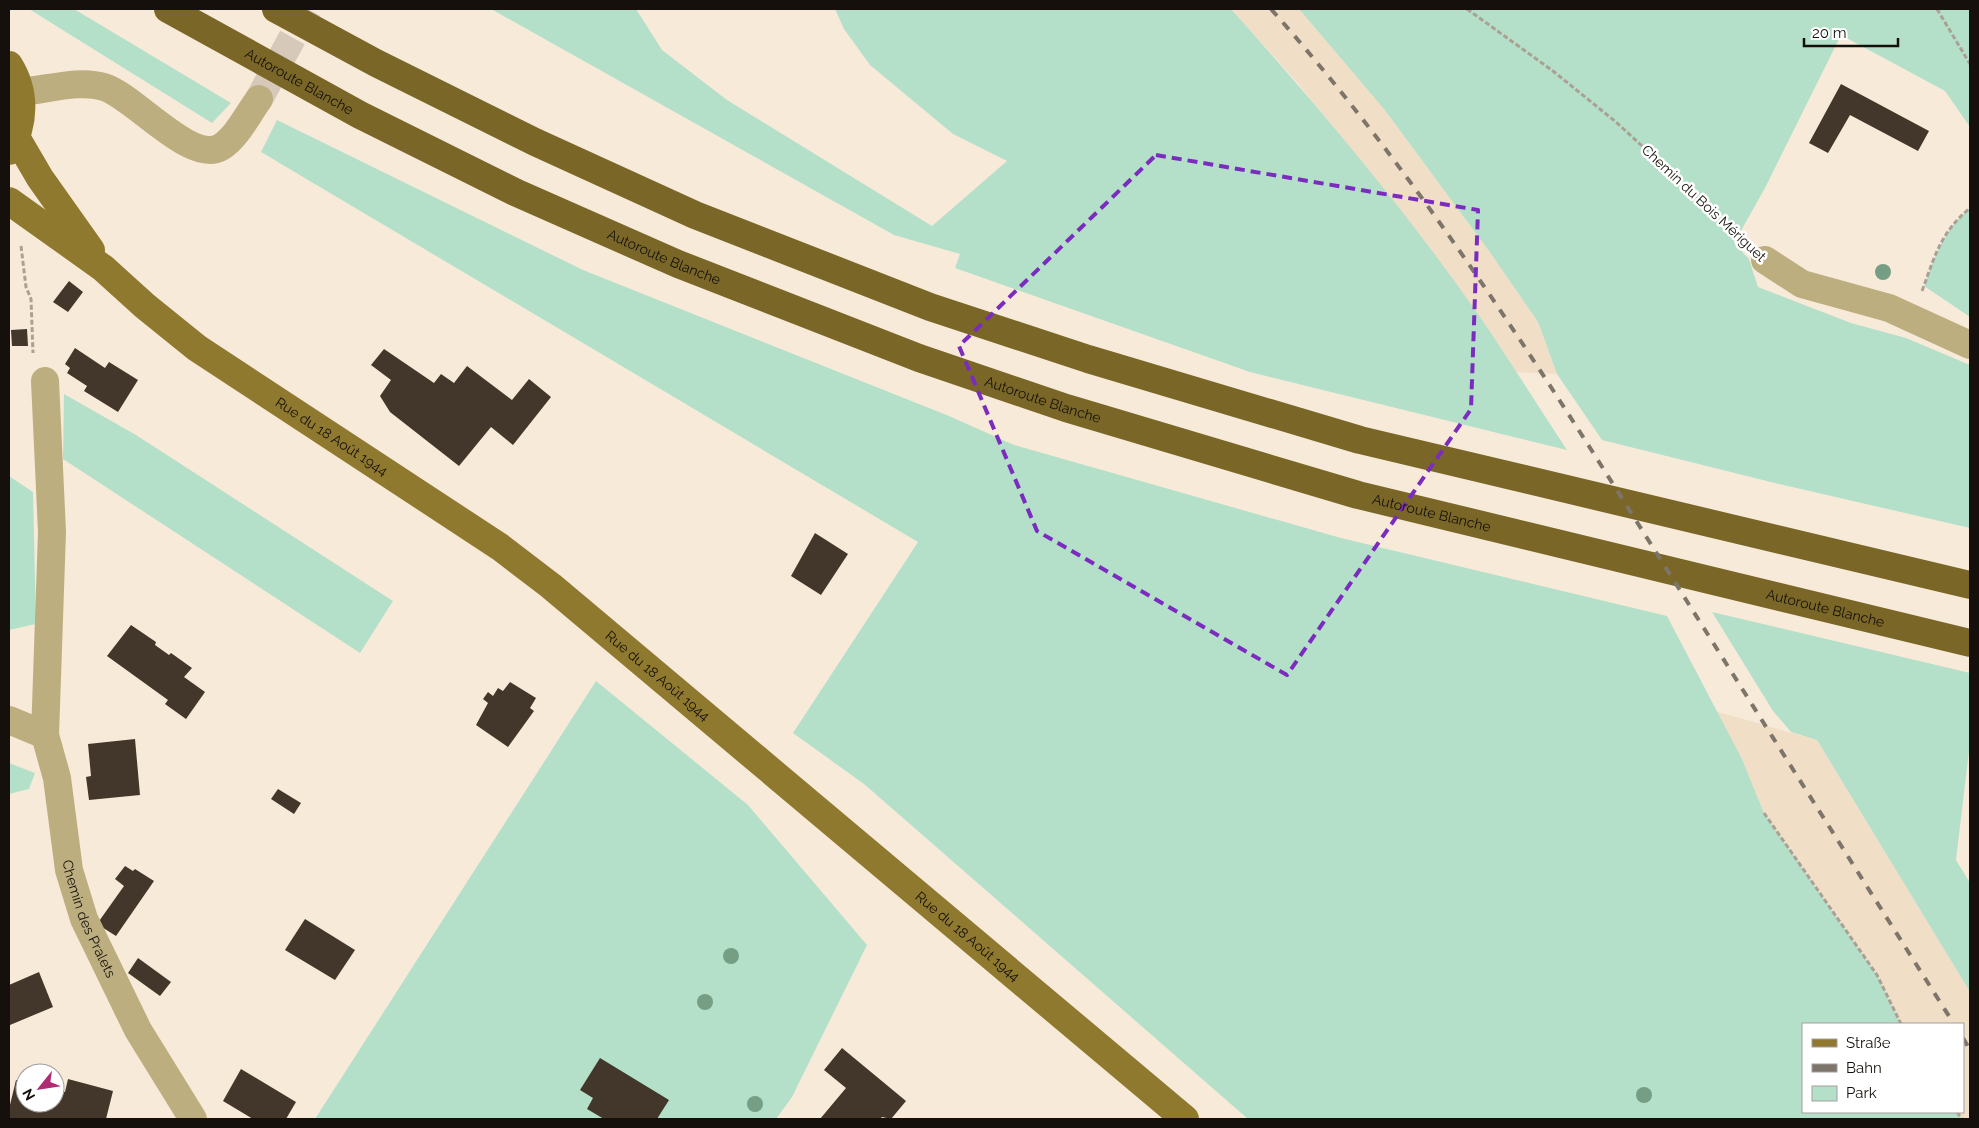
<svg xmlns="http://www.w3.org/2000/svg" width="1979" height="1128" font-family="Raleway,sans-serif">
<rect width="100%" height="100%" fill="#f8ead9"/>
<path fill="#f1dec7" d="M1231,9H1299L1384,109L1489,251L1538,322L1557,374L1516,372L1479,317L1416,230L1296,81Z
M1715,711L1817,740L1970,992V1119H1962L1957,1112H1963V1024H1901L1877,975L1764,813L1742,759Z"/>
<path fill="#b4e0ca" d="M29,9H74L231,103L212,123Z
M491,9H636L662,50L727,100L932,226L1007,161L953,134L870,65L844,29L835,9H1231C1319,107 1405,209 1480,317C1510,361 1538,406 1567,450L1250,372L955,268L960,254L894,235Z
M1299,9H1970V127L1945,91L1841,35L1765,188L1734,243L1749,259L1758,287L1851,323L1906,338L1970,365V528L1775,483L1602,440L1557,374L1538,322L1489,251L1384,109Z
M277,120L583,270L949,416L1014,445L1341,538L1667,616L1742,759L1764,813L1877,975L1901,1024H1803V1112H1957L1962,1119H1248L864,784L793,733L918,542L261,152Z
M1970,208V317L1924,286C1936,253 1943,231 1970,208Z
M64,394L136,435L393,601L360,653L63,459Z
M9,476L33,492L36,624L9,630Z
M1712,612L1970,673V743L1956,860L1970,883V992L1817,740L1791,732L1773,711Z
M596,681L748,805L867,945L792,1097L776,1119H315Z
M9,763L35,773L29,789L9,794Z"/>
<path fill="#42372a" d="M1841,84L1929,131L1918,151L1850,115L1828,153L1809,143Z
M69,281L83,292L68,312L53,302Z
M27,329L28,346H12L11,330Z
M75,348L105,368L109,362L138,380L118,412L84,391L87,386L67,373L70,368L65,364Z
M384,349L434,383L441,374L454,383L467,366L512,400L529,379L551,397L513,445L491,427L459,466L390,412L380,396L391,380L371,365Z
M815,533L848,554L821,595L791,576Z
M131,625L156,642L155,645L169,655L171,653L192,668L184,677L205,692L186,719L165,704L168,700L107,656Z
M510,682L536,698L530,708L534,711L508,747L476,725L488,703L483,699L488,692L493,696L498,688L503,691Z
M135,739L140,795L89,800L86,777L91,776L88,744Z
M278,789L301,803L294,814L271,799Z
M125,866L133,871L135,869L154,881L116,936L97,924L124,886L115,879Z
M305,919L355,950L335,980L285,950Z
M138,958L171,982L160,996L128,973Z
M39,972L53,1007L10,1025L9,985Z
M842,1048L906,1101L891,1119L882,1117L880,1119H820L846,1088L824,1070Z
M600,1058L669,1100L657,1119H604L587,1109L593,1098L580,1090Z
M241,1069L296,1102L286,1119H253L223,1101Z
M68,1079L113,1091L106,1119L9,1118V1109L16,1080L25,1082V1103H55V1090L65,1092Z"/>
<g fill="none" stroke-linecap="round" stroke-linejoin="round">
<path stroke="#d6c9ba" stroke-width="28" stroke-dasharray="28 14" stroke-linecap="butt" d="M259,99L308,9"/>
<path stroke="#aaa093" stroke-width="3" stroke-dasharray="5 2.5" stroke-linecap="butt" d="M1467,9L1553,71L1616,122L1743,239
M1937,9L1970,64
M21,246L26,287L31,299L33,353
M1922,291C1935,256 1940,233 1970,208
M1764,813L1877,975L1901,1024
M1957,1112L1962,1119"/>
<g stroke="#bdae80" stroke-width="28">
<path d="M20,92C46,90 79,79 104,87C134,96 191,165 221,147C237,137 248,114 259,99"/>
<path d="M1765,260L1802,284L1889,308L1970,345"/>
<path id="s1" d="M9,720L45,735L57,778L69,870L84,919L138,1030L193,1119"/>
<path d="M45,735L52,532L45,381"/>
</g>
<g stroke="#8f792f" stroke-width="28">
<path d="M9,65C26,92 25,124 9,151"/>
<path d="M16,137L40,178L91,250"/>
<path id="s2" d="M9,201L103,268L145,306L197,348L500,547L551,586L1185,1119"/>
</g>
<g stroke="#7a6728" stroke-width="28">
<path id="s3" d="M168,9L360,115L517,193L678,264L919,358L1066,408L1358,495L1970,643"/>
<path d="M276,9L376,63L535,142L695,215L930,307L1088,359L1360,440L1970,585"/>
</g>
<path stroke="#7e756a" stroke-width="4" stroke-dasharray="9 9" stroke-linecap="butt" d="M1271,9C1413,169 1528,349 1642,530C1746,695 1850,860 1954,1024
M1963,1038L1970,1050"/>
</g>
<g fill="#759e85">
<circle cx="1883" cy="272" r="8"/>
<circle cx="731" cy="956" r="8"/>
<circle cx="705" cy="1002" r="8"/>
<circle cx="1644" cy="1095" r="8"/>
<circle cx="755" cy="1104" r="8"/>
</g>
<path fill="none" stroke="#7b2cbf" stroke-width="4" stroke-dasharray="10 6" stroke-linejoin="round" d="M1156,155L1478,210L1471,409L1287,675L1037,531L959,346Z"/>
<g text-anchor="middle" stroke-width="5" stroke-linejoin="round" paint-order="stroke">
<g font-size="14" fill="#15100b" stroke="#fff">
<text dy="5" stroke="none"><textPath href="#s3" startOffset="150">Autoroute Blanche</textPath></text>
<text transform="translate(1704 203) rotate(43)" y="5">Chemin du Bois Mériguet</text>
<text dy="5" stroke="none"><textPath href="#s3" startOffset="555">Autoroute Blanche</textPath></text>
<text dy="5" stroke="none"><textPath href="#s3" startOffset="960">Autoroute Blanche</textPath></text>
<text dy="5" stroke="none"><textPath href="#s2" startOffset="400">Rue du 18 Août 1944</textPath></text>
<text dy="5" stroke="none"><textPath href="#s3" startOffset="1365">Autoroute Blanche</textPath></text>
<text dy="5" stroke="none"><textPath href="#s3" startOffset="1770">Autoroute Blanche</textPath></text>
<text dy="5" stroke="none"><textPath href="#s2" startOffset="805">Rue du 18 Août 1944</textPath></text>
<text dy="5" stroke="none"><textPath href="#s1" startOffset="229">Chemin des Pralets</textPath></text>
<text dy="5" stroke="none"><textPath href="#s2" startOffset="1210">Rue du 18 Août 1944</textPath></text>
</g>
</g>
<rect width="1979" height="1128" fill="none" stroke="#15100b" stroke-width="20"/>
<rect x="1802" y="1023" width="162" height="90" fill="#ffffff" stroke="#a19f9d"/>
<rect x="1812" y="1039" width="25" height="8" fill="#8f792f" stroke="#a19f9d"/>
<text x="1846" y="1048" font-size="15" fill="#15100b">Straße</text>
<rect x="1812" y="1064" width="25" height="8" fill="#7e756a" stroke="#a19f9d"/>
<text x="1846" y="1073" font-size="15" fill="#15100b">Bahn</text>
<rect x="1812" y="1086" width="25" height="15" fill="#b4e0ca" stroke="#a19f9d"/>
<text x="1846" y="1098" font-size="15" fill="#15100b">Park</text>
<g transform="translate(40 1088) rotate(240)"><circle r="24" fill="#ffffff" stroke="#a19f9d"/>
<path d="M0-4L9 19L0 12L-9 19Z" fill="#af2b73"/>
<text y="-8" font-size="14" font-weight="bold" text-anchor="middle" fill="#15100b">N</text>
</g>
<path d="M1804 38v8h94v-8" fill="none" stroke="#15100b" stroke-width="2.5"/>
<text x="1812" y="38" font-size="15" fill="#15100b" stroke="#ffffff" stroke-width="4" paint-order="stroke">20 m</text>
</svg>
